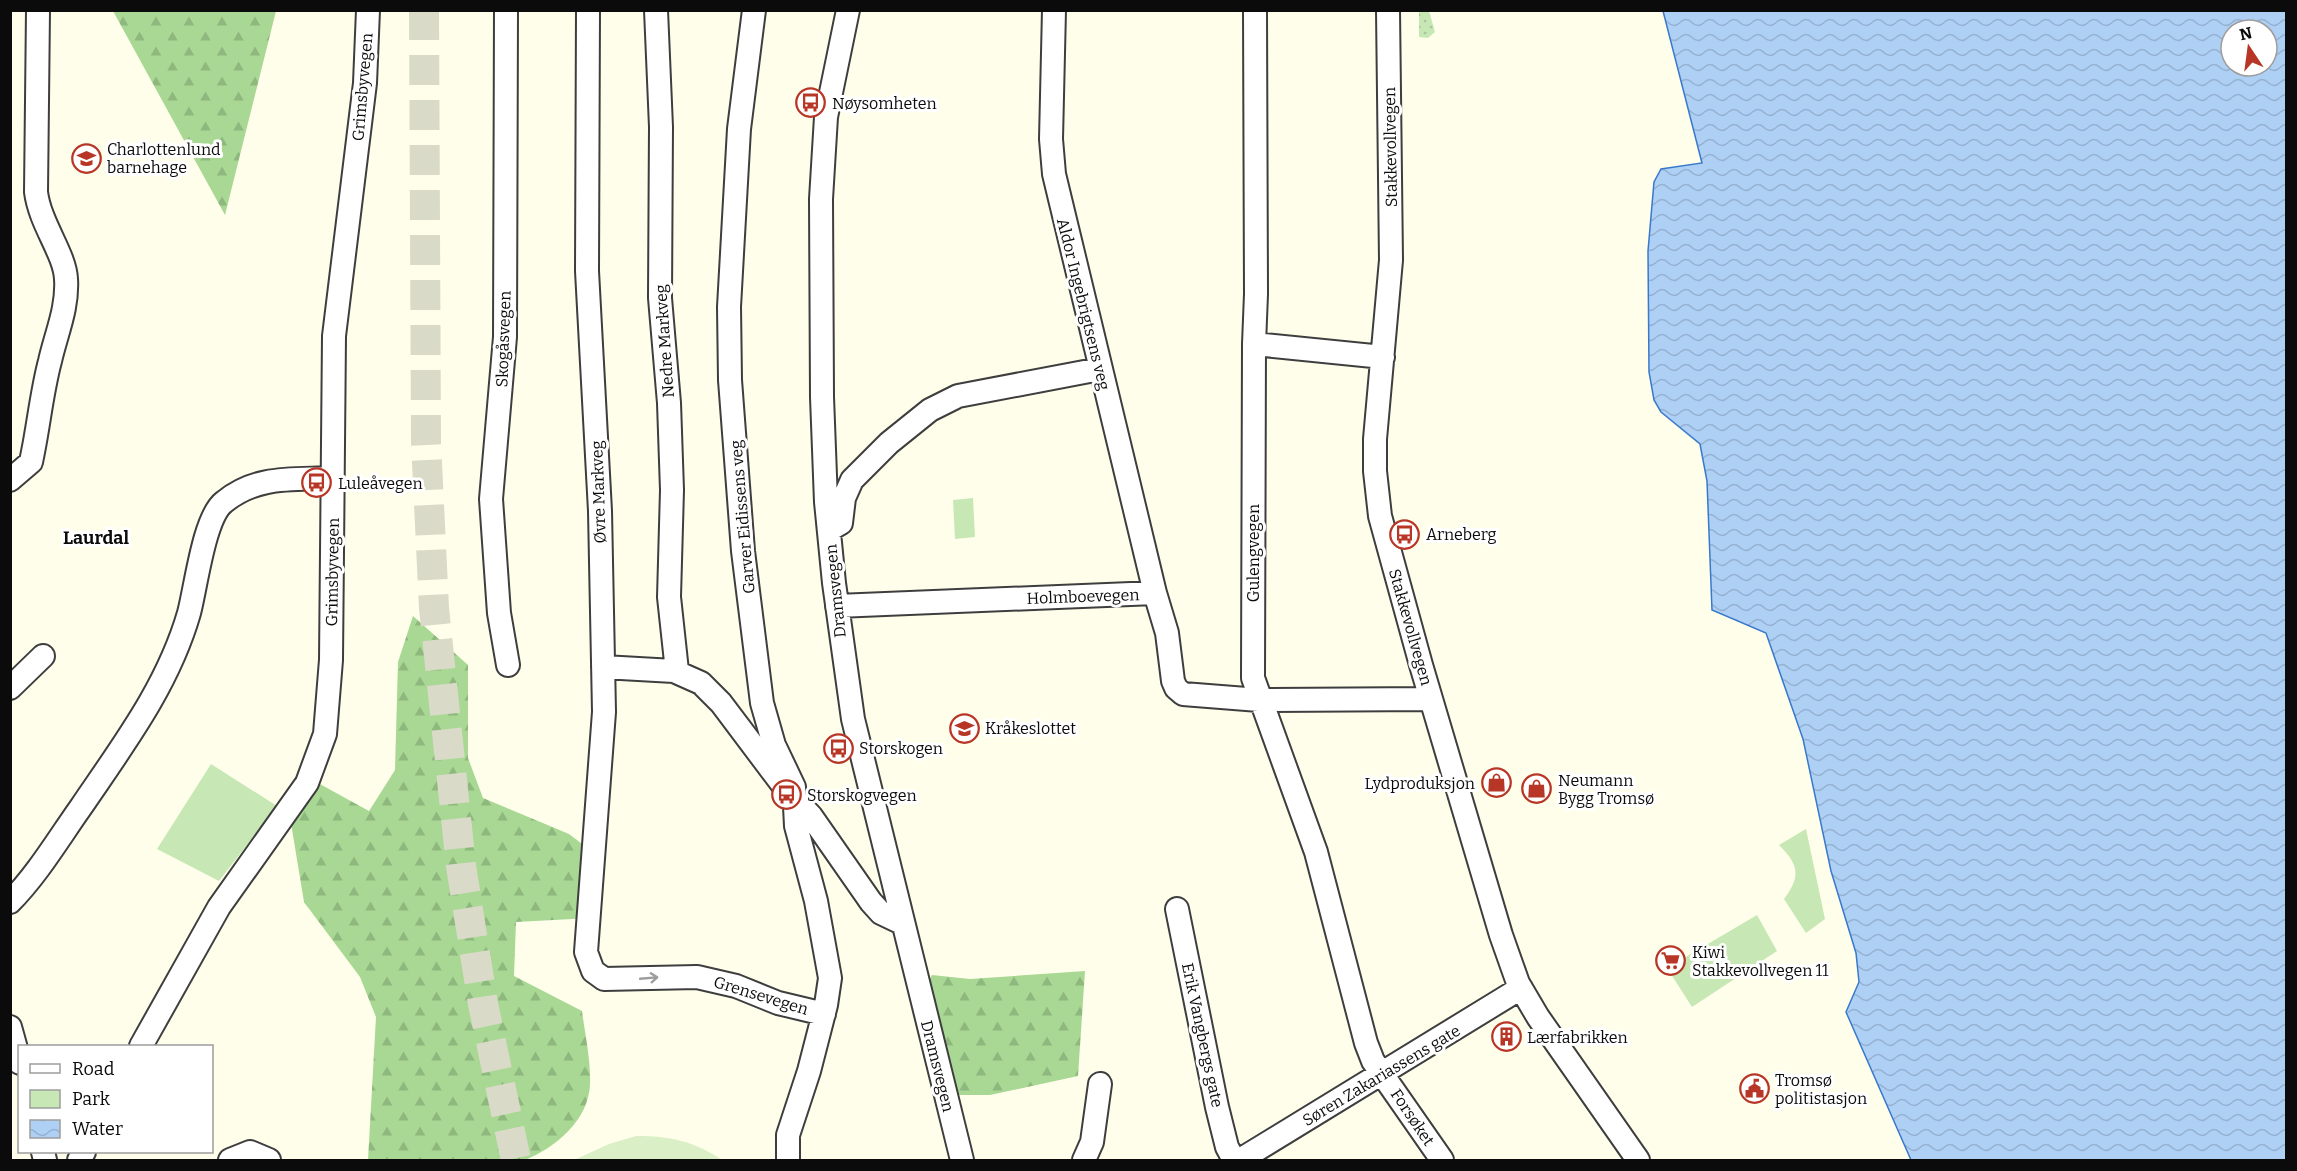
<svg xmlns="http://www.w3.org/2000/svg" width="2297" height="1171" font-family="Bitter,serif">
<defs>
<pattern id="grass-dots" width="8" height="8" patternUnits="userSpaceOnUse" patternTransform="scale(1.5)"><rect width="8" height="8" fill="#c7e8b5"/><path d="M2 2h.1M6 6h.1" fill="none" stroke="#aac69a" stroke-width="1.8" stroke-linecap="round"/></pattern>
<pattern id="forest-firs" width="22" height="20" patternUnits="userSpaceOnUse" patternTransform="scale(1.5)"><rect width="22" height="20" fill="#a8d894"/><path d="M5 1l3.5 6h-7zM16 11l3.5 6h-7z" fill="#8fb87e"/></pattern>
<pattern id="water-waves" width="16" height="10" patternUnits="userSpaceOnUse" patternTransform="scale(1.5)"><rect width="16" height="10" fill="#afd0f5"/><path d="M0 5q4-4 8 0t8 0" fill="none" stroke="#95b1d1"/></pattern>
</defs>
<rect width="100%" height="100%" fill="#fffeea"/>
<path fill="url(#grass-dots)" d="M1419,11H1429L1435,32L1428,38L1419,37Z"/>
<path fill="url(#forest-firs)" d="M113,11H276L225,215Z
M413,616L468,665V758L483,798L569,834L590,850L591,918L516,922L514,976L582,1011C585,1034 591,1061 590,1084C589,1120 555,1148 525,1160H368L376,1017L360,977L304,902L289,811L318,783L369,811L371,808L395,770L398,662Z
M1085,971L1078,1076L990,1095H956L928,982L932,975L970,979Z"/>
<path fill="#c7e8b5" d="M973,498L975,537L955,539L953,500Z
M211,764L277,806L219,881L157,849Z
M1806,829L1825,919L1806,933L1784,899C1801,876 1799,865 1779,845Z
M1757,915L1777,951L1692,1007L1667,968Z"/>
<path fill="#daefc6" d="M636,1136C669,1136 694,1141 722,1160H574L609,1144Z"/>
<path fill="url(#water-waves)" stroke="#3879cb" stroke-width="1.5" fill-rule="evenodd" d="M1663,11H2286V1160H1911L1846,1012L1859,982L1856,953L1831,871L1803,739L1766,633L1712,610L1707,481L1700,444L1661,412L1654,400L1649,372L1648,251L1654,182L1661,169L1702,163ZM2231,30H2267V66H2231Z"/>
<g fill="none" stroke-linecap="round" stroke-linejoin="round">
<path stroke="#dadac9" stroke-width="30" stroke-dasharray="30 15" stroke-linecap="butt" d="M424,10L426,442L434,608L461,866L483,1004L516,1160"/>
<defs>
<path id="minor" d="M506,10L505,337L491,499L499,613L508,665
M588,10L587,271L600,511L604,712L586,952L593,971L604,979L697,977L736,986L778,1003L824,1014
M656,10L661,127L660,298L669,403L672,490L669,597L677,671
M754,10L739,129L729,307L730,380L743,551L762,703L774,745L794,787L796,826L816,901L830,978L826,1005L809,1071L788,1135V1160
M848,10L826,117L821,199L822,397L826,502L834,583L853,719L962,1160
M1054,10L1051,139L1054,174L1155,593
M1255,10L1256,294L1254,344L1253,678L1316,852L1366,1043L1373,1061L1442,1160
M1388,10L1391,260L1375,439V471L1380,516L1421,665L1501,935L1518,983L1538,1017L1638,1160
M1254,344L1383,357
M10,480L31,462L33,452C39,422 42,391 50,361C56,334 68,308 66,279C65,254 40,224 36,192L38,10
M829,530L841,523L844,498L852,480L889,443L930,410L958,396L1100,369
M837,606L1155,593L1167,633L1173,681L1176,688L1183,694L1259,700L1430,699
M603,667L674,671L701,683L721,703L785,788L811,816L871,902L881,913L902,923
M10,688L43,656
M10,902C37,875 59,838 81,807C123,745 168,686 189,613C196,587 204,517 224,502C257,475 293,480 332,478
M1177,909L1217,1107L1227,1147L1234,1160
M10,1027L20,1063
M141,1046L219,907L307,783L325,734L331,660L334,336L365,83L368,10
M43,1152L45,1160
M79,1160L84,1152
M230,1160L250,1152L269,1160
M1084,1160L1092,1142L1100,1084
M1240,1160L1521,988"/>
</defs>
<use href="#minor" stroke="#3e3e3e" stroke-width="26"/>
<use href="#minor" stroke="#fff" stroke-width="22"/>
</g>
<defs><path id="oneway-shaft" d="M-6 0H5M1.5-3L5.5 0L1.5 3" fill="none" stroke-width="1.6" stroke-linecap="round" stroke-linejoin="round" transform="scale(1.5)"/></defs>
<use stroke="#9d9d9d" href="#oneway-shaft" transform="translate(649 978) rotate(-5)"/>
<defs>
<symbol id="bus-ring" viewBox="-11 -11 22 22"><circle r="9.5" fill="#fff" stroke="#b83626" stroke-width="1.5"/><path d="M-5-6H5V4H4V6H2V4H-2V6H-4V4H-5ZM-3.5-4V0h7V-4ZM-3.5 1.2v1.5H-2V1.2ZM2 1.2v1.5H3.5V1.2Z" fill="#b83626"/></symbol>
<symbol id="school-ring" viewBox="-11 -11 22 22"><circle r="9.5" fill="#fff" stroke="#b83626" stroke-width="1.5"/><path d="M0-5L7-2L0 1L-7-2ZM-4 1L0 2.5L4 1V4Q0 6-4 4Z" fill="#b83626"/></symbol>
<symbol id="shop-ring" viewBox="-11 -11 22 22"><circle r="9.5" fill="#fff" stroke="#b83626" stroke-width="1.5"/><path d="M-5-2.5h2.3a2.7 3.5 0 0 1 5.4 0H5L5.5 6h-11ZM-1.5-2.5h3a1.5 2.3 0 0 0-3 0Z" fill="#b83626"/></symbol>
<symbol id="supermarket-ring" viewBox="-11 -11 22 22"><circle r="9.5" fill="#fff" stroke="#b83626" stroke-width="1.5"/><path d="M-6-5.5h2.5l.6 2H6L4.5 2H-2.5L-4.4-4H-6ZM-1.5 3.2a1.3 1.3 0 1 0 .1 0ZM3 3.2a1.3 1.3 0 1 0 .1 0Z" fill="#b83626"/></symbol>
<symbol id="building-ring" viewBox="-11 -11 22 22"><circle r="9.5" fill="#fff" stroke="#b83626" stroke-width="1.5"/><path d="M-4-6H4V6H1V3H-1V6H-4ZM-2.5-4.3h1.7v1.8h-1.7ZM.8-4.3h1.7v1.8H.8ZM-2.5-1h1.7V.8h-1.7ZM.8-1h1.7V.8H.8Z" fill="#b83626"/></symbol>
<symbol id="civic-ring" viewBox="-11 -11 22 22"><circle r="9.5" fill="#fff" stroke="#b83626" stroke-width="1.5"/><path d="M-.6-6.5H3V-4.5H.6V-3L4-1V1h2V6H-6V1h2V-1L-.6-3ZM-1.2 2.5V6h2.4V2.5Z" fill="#b83626"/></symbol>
</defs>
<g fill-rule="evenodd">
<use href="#bus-ring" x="794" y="86" width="33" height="33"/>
<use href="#school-ring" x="70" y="142" width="33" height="33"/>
<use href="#bus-ring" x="300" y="466" width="33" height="33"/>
<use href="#bus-ring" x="1388" y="518" width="33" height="33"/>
<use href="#school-ring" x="948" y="712" width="33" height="33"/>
<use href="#bus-ring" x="822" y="732" width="33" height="33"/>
<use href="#shop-ring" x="1480" y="766" width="33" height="33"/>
<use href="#shop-ring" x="1520" y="772" width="33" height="33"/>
<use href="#bus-ring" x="770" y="778" width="33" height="33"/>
<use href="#supermarket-ring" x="1654" y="944" width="33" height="33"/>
<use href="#building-ring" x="1490" y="1020" width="33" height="33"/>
<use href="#civic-ring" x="1738" y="1072" width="33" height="33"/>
</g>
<g text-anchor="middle" stroke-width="6" stroke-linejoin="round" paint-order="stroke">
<g font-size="16" fill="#0b0b0b" stroke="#fff">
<text transform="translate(362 87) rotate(-85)" y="6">Grimsbyvegen</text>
<text transform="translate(1390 147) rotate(-91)" y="6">Stakkevollvegen</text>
<text transform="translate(1084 304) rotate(76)" y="6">Aldor Ingebrigtsens veg</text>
<text transform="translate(503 339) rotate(-88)" y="6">Skogåsvegen</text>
<text transform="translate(664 341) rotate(-94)" y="6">Nedre Markveg</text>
<text transform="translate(598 492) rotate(-92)" y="6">Øvre Markveg</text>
<text transform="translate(742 517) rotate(-95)" y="6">Garver Eidissens veg</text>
<text transform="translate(1253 553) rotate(-90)" y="6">Gulengvegen</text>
<text transform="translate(332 572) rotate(-89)" y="6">Grimsbyvegen</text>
<text transform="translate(835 591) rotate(-96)" y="6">Dramsvegen</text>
<text transform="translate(1083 596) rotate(-2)" y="6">Holmboevegen</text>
<text transform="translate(1411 627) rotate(74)" y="6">Stakkevollvegen</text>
<text transform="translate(761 995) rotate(17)" y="6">Grensevegen</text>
<text transform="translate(1203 1035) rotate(78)" y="6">Erik Vangbergs gate</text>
<text transform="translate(938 1066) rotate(76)" y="6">Dramsvegen</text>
<text transform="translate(1381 1075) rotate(-31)" y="6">Søren Zakariassens gate</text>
<text transform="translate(1413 1117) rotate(56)" y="6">Forsøket</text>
</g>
<g font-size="16" fill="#0b0b0b" stroke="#fff" text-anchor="start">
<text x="832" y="109">Nøysomheten</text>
<text x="107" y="155">Charlottenlund<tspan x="107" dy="18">barnehage</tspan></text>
<text x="338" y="489">Luleåvegen</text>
<text x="1426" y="540">Arneberg</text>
<text x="985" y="734">Kråkeslottet</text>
<text x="859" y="754">Storskogen</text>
<text x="1558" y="786">Neumann<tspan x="1558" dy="18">Bygg Tromsø</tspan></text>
<text x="1475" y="789" text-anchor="end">Lydproduksjon</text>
<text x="807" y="801">Storskogvegen</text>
<text x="1692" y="958">Kiwi<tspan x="1692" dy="18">Stakkevollvegen 11</tspan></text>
<text x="1527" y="1043">Lærfabrikken</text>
<text x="1775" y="1086">Tromsø<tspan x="1775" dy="18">politistasjon</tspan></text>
</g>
<g font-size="18" font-weight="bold" fill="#0b0b0b" stroke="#fff">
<text x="96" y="544">Laurdal</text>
</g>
</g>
<rect width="2297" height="1171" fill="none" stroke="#0b0b0b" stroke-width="24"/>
<rect x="18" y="1045" width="195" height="108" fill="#ffffff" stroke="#9d9d9d" stroke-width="1.5"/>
<rect x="30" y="1064" width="30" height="9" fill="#ffffff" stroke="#9d9d9d" stroke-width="1.5"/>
<text x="72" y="1075" font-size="18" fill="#0b0b0b">Road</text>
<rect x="30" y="1090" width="30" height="18" fill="#c7e8b5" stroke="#9d9d9d" stroke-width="1.5"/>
<text x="72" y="1105" font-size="18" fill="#0b0b0b">Park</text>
<rect x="30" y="1120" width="30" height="18" fill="url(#water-waves)" stroke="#9d9d9d" stroke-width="1.5"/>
<text x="72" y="1135" font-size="18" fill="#0b0b0b">Water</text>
<g transform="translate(2249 48) rotate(347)"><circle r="28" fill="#ffffff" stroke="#9d9d9d" stroke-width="1.5"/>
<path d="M0-4.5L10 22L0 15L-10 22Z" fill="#b83626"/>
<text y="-9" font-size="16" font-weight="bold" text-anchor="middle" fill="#0b0b0b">N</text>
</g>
</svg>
